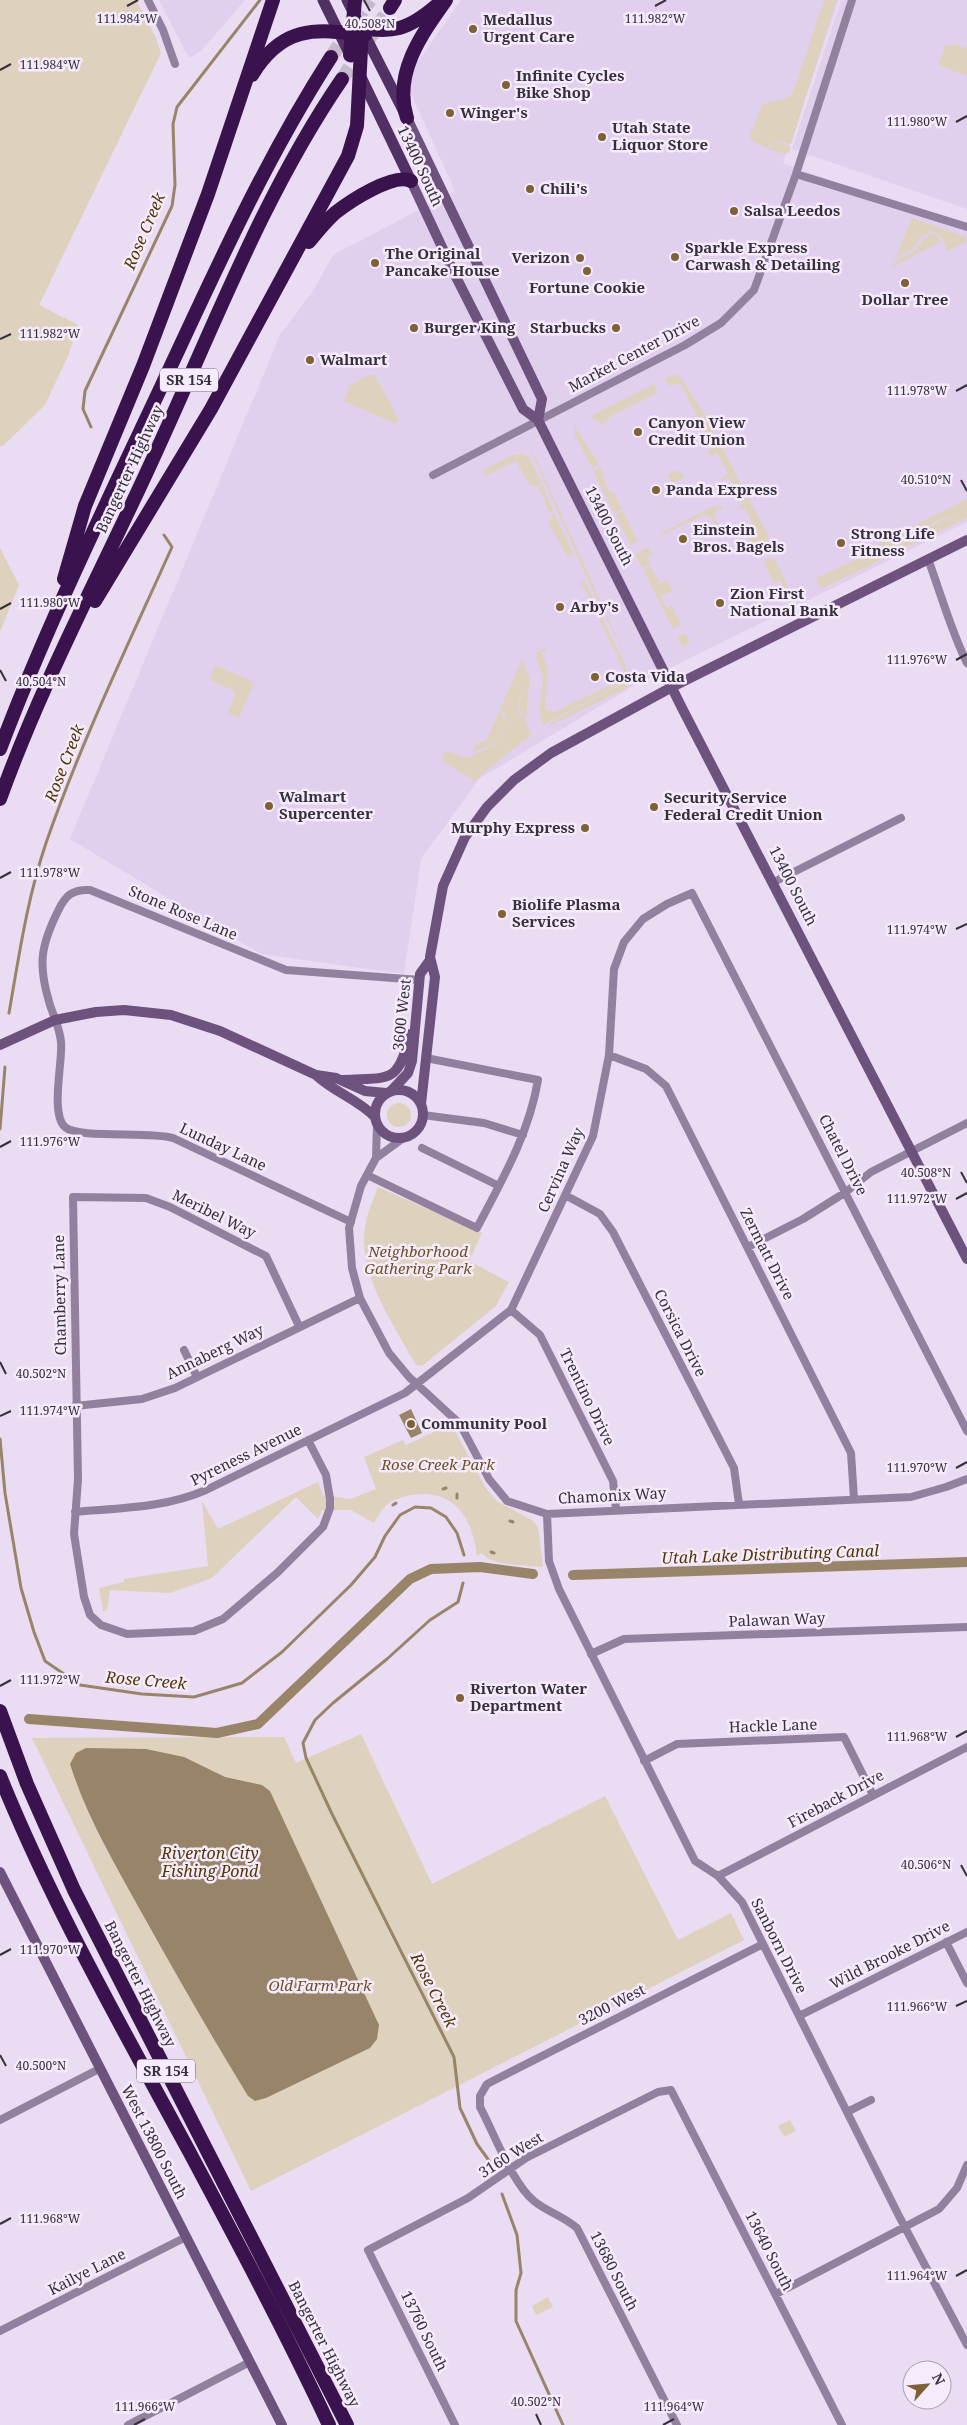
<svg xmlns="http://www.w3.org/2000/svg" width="967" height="2425" font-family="'Noto Serif',serif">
<rect width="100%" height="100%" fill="#eadcf3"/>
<path fill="#e0d0ed" d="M159,0H245L201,51L189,58Z
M461,0H839L783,163L967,229V522L635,685L479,779L421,859L404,974L261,954L70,839L280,335L313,291L333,255L455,191L409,89L412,70Z
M841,0H967V209L792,149Z"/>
<path fill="#ded2bf" d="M0,0H136L156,38L161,53L39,305L78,325L68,356L45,405L3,446H0Z
M824,0H837L791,144L778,141L767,148L749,139L762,105C772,100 779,102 792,95Z
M953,44L966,48L967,46V76L938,65L945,45L951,46Z
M777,142L791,147L789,152L784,154L768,149Z
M912,218L966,237V242L947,251L942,237L931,231L921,237L913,249L895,259Z
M932,233L940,238V242L891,268C896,257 906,258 914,251C921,244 922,238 932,233Z
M676,374L682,379L714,429L713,434L700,440L699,437L705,433L680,383L670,386L664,379Z
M368,375H375L399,420L395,424L344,401L349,386Z
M654,384L657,390L655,394L611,416L602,425L591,416Z
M575,427L599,464L592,468L575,435Z
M717,446L723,449L768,535L767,543L759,548L753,546L748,538L757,533L745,508L736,510L743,504L730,478L722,481L721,478L728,474L717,453L709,456L708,454L709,450Z
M530,449L534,454L633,673L590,585Z
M523,453L529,457L542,484L536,487L529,484L516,461L486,476L483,470L513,455Z
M601,467L606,486L611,493H614L622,509L614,513L593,471Z
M677,470L682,473L684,477L673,483L667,475Z
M543,486L553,511L549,512L544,502L546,500L538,489Z
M967,499V513L965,515L941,519L919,530L912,538L869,559L912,539L920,532L942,520L967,514V518L821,589L818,582L822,580L817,581L816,578L864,556L863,551Z
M716,505L717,507L722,505L723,510L717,508L714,517L722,530L718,532L710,517L704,515L662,535L661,533Z
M623,511L638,541L631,545L615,515Z
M554,513L573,554L567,557L548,522L552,518L551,514Z
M0,548L19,585L0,632Z
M648,548L653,554L647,557L650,564L642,568L635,554Z
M767,557L775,559L792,595V602L788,604L780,588L783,586L780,580L774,583L764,564Z
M651,566L660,584L667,580L673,591L660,596L667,608L672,606L681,625L673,629L643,570Z
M585,581L597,607L594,608L585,589L579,584Z
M598,609L618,651L615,653L595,610Z
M685,633L690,641L684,648L677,637Z
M546,647L547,650L541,653L548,668L545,708L554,712L619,681L624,671L616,655L620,653L628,674L618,685L543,725L539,713L543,678L535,653Z
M522,659L530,679L529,690L524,691L519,699L518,711L526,721L531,735L481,775L476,782L442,761L444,752L447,751L467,758L493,746L503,733L505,717L501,707Z
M215,665L254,682L239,718L228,713L236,692L210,680Z
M626,681H632L625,689L549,726L553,721Z
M528,691L526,719L519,711L520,700L524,692Z
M500,709C511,734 496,747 472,752L477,743L486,741Z
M387 1115a12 12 0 1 1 24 0a12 12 0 1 1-24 0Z
M378,1187L482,1233L469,1261L509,1282L496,1306L422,1366L416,1365C395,1327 366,1287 364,1243C363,1223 371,1205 378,1187Z
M451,1424L487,1490L498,1502L532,1520L538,1527L543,1567C527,1565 490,1566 482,1553L476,1556C477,1547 474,1541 472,1533C461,1496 429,1486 394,1500C384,1504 379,1515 374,1523L351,1510H322L318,1519L296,1497L212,1578L170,1593L110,1590L107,1610L103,1611L99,1588L124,1582V1579L208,1566L202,1501L218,1529L318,1482L323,1495L350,1499L376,1489L364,1457L403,1440L406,1445Z
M361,1734L432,1884L605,1796L678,1940L731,1913L744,1940L251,2191L32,1738L284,1737L296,1763Z
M790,2120L796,2131L784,2137L778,2126Z
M548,2297L553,2307L536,2315L532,2306Z"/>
<path fill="#988569" d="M411,1409L422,1433L411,1438L399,1415Z
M86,1748L146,1749L184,1757L225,1777L262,1785L270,1791L379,2025L377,2039L370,2048L266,2098L255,2101L248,2096C210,2034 174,1971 139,1908C113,1861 86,1815 70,1764L76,1753Z"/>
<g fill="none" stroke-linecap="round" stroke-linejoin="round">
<path stroke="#988569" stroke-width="3" d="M91,427L83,409L85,391L172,206L175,185L173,124L177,107L260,0
M9,1013C19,956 27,899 46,843C81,742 128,645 172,547L164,535
M0,1129L5,1067
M0,1439L5,1493L21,1588L34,1632L45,1661L80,1685L142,1694L194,1697L242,1683L282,1652L351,1585L375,1557L385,1536L400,1515L415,1507L431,1508L446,1517L457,1533L464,1555
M443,1489L446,1488
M457,1494V1498
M393,1505L396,1503
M510,1521L513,1522
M491,1552L494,1553
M463,1583L458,1602L430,1620L387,1659L333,1703L315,1720L303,1743L306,1758L332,1814L454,2057L460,2108L477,2144L490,2162
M502,2194L517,2235L521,2273L516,2290V2321L563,2425"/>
<path stroke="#988569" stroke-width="10" d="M573,1575L967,1562
M29,1719L217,1733L258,1724L410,1579L431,1569L480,1567L533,1574"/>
<path stroke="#c6bace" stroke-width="14" stroke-dasharray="14 7" stroke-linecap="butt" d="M331,57L370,0
M342,79L390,8"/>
<path stroke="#92819e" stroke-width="8" d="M148,0L163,30L175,64
M796,174L967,227
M433,475L685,345L721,323L754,290L796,174L852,0
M928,559C941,594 951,631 967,663
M774,882L901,818
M609,1055L646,1069L666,1086L851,1453L854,1499
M423,1115L484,1123L523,1135
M377,1124L376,1158L361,1186L349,1228L352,1268L360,1298L389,1353L409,1377L460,1424L489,1479L507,1501L547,1514L911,1497L946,1487L967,1479
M422,1148L499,1186
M376,1158L402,1139
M367,1175L477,1228C502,1180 529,1134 538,1080L426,1058
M565,1195L600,1214L613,1232L734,1468L739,1504
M351,1222L173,1138C150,1131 78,1139 65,1127C50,1114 63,1061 61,1042C60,1029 54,1017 50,1005C38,966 40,947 58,911C65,896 72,889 90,890L286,970L420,980
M748,1247L803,1219L846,1192L871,1172L967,1123
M511,1310L540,1335L613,1481L616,1509
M299,1326L266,1256L170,1207L146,1198L73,1197L78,1479L74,1534L84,1597L90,1615L101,1625L127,1634L194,1631L223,1619L277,1573L323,1527L330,1508V1499L326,1475L308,1440
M184,1350L197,1377
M75,1406L142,1399L175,1388L360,1298
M75,1512C119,1508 165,1508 206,1490L405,1393L511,1310L593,1136L609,1055L614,969L624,942L643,919L667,904L692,893L967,1431
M547,1514L549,1561L559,1589L695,1861L718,1876L742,1902L899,2216L967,2345
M591,1654L624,1639L967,1627
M644,1761L677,1744L844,1737L873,1795
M718,1876L967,1747
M946,1942L967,1983
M799,2016L967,1932
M847,2112L871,2100
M0,2120L99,2069
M776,2294L939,2209L957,2188L967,2165
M0,2331L186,2237
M128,2425L250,2362
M455,2425L368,2250L468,2198L526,2158L658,2092L671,2090L842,2425
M677,2425L577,2228C562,2215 547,2212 534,2201C512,2183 494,2133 480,2107V2096L487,2084L763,1944"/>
<path stroke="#6c527c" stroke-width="10" d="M407,118L542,399L538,420
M411,181L456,277L523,409L538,420L683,710L967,1259
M0,1045L55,1020L96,1012L124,1010L171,1015L220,1031L316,1075L336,1078L365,1091L386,1093
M317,1076C336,1093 357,1099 375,1117
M343,1080C390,1077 398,1085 410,1034
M375 1114a24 24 0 1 1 48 0a24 24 0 1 1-48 0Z
M391,1091L408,1073L412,1061L420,974L430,960
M421,1104L435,977L430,957L443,886L465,837L487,807L514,780L551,753L672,687L967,540
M0,1872L282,2425"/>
<path stroke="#513164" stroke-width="11" d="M323,0L351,57
M347,0L404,112
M359,73L411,181"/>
<path stroke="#3a134e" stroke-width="14" d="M390,8L395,0
M355,27C393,34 408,30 437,5
M350,55L355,0
M252,75C282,26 314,28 365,35
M407,118C393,74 421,35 446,0
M309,242C317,232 325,222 335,213C349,202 394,172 411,181
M64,579L85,506L143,366L208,194L273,0
M95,601L211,409L348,156L357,126L362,30
M0,749C45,630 101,515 155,400C210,283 261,166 331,57
M0,799C43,679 104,567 156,452C214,326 264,193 342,79
M0,1711L27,1784L74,1890L347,2425
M0,1776C53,1907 123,2029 190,2153C238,2243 286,2333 329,2425"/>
</g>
<path fill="none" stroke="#353039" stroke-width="2" d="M364,0L370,11M127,6L138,0M655,6L666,0M0,70L11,64M956,122L967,116M0,339L11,334M956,391L967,385M961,480L967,491M0,609L11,603M956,660L967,654M0,670L6,681M0,878L11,872M956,929L967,924M0,1147L11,1141M961,1172L967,1183M956,1199L967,1193M0,1362L6,1374M0,1416L11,1411M956,1468L967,1462M0,1686L11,1680M956,1737L967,1731M961,1865L967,1876M0,1955L11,1949M956,2006L967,2001M0,2055L6,2066M0,2224L11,2218M956,2276L967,2270M536,2414L541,2425M134,2425L145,2419M663,2425L674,2419"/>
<g fill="#7e6134" stroke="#f6eafd" stroke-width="2">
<circle cx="473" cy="29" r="5"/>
<circle cx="506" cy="85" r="5"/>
<circle cx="450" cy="113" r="5"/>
<circle cx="602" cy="137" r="5"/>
<circle cx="530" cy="189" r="5"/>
<circle cx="734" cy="211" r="5"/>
<circle cx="675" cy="257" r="5"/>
<circle cx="580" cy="258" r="5"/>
<circle cx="375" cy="263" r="5"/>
<circle cx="587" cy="271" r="5"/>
<circle cx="905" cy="283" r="5"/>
<circle cx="414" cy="328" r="5"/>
<circle cx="616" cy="328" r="5"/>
<circle cx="310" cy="360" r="5"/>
<circle cx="638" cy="432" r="5"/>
<circle cx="656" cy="490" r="5"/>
<circle cx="683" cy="539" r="5"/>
<circle cx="841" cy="543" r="5"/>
<circle cx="720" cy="603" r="5"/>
<circle cx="560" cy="607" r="5"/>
<circle cx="595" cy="677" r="5"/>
<circle cx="269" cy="806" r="5"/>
<circle cx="654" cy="807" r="5"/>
<circle cx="585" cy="828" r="5"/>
<circle cx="502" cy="914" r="5"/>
<circle cx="411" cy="1424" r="5"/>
<circle cx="460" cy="1698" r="5"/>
</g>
<g text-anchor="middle" stroke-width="5" stroke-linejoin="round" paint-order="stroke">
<g fill="#f6eafd" stroke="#6f6874" stroke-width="1">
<rect x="160" y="368.5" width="58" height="23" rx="4"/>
<rect x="137" y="2059.5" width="58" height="23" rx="4"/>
</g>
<g font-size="14" font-weight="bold" fill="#353039">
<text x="189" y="385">SR 154</text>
<text x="166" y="2076">SR 154</text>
</g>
<g font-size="15" font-weight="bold" fill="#353039" stroke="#f6eafd" text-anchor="start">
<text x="483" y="25">Medallus<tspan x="483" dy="17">Urgent Care</tspan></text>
<text x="516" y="81">Infinite Cycles<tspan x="516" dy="17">Bike Shop</tspan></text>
<text x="460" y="118">Winger's</text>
<text x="612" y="133">Utah State<tspan x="612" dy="17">Liquor Store</tspan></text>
<text x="540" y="194">Chili's</text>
<text x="744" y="216">Salsa Leedos</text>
<text x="685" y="253">Sparkle Express<tspan x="685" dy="17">Carwash &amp; Detailing</tspan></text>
<text x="385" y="259">The Original<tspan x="385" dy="17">Pancake House</tspan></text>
<text x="570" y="263" text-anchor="end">Verizon</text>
<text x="587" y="293" text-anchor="middle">Fortune Cookie</text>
<text x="905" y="305" text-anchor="middle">Dollar Tree</text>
<text x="424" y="333">Burger King</text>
<text x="606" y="333" text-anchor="end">Starbucks</text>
<text x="320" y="365">Walmart</text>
<text x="648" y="428">Canyon View<tspan x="648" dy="17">Credit Union</tspan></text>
<text x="666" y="495">Panda Express</text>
<text x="693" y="535">Einstein<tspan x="693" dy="17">Bros. Bagels</tspan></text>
<text x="851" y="539">Strong Life<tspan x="851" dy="17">Fitness</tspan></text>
<text x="730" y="599">Zion First<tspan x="730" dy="17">National Bank</tspan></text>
<text x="570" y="612">Arby's</text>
<text x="605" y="682">Costa Vida</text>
<text x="279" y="802">Walmart<tspan x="279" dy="17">Supercenter</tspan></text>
<text x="664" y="803">Security Service<tspan x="664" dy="17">Federal Credit Union</tspan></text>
<text x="575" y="833" text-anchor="end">Murphy Express</text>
<text x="512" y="910">Biolife Plasma<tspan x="512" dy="17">Services</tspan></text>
<text x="421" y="1429">Community Pool</text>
<text x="470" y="1694">Riverton Water<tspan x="470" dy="17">Department</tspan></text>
</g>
<g font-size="15" fill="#353039" stroke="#f6eafd">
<text transform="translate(420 166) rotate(65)" y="5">13400 South</text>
<text transform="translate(634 354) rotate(-28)" y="5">Market Center Drive</text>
<text transform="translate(130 469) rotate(-65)" y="5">Bangerter Highway</text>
<text transform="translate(609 526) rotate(63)" y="5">13400 South</text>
<text transform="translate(793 886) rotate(63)" y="5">13400 South</text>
<text transform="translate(183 913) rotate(23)" y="5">Stone Rose Lane</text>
<text transform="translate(402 1015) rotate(-84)" y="5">3600 West</text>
<text transform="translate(223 1147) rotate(25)" y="5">Lunday Lane</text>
<text transform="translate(843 1155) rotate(63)" y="5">Chatel Drive</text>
<text transform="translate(561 1170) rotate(-66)" y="5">Cervina Way</text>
<text transform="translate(214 1214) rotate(26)" y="5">Meribel Way</text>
<text transform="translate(767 1254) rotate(63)" y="5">Zermatt Drive</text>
<text transform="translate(60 1295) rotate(-91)" y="5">Chamberry Lane</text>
<text transform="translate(680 1333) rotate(63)" y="5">Corsica Drive</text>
<text transform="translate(215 1352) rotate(-26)" y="5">Annaberg Way</text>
<text transform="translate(587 1397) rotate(64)" y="5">Trentino Drive</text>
<text transform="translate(246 1455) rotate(-26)" y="5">Pyreness Avenue</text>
<text transform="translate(612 1496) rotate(-3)" y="5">Chamonix Way</text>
<text transform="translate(777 1620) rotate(-2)" y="5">Palawan Way</text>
<text transform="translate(773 1726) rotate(-2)" y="5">Hackle Lane</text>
<text transform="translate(836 1799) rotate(-28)" y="5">Fireback Drive</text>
<text transform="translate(779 1946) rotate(63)" y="5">Sanborn Drive</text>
<text transform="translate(890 1955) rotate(-27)" y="5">Wild Brooke Drive</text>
<text transform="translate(140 1984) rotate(63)" y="5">Bangerter Highway</text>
<text transform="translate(612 2005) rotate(-27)" y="5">3200 West</text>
<text transform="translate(154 2142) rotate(63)" y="5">West 13800 South</text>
<text transform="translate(511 2155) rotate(-32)" y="5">3160 West</text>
<text transform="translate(769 2251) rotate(63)" y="5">13640 South</text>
<text transform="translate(614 2271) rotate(63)" y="5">13680 South</text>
<text transform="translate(87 2272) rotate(-27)" y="5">Kailye Lane</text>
<text transform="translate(424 2331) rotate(64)" y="5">13760 South</text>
<text transform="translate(324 2344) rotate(63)" y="5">Bangerter Highway</text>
</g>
<g font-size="15" font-style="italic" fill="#6e511f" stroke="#f6eafd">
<text x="418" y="1257">Neighborhood<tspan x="418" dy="17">Gathering Park</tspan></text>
<text x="438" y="1470">Rose Creek Park</text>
<text x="320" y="1991">Old Farm Park</text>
</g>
<g font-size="16" font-style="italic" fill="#523700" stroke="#f6eafd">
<text transform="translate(144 231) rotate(-67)" y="6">Rose Creek</text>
<text transform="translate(64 763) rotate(-69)" y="6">Rose Creek</text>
<text transform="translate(770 1554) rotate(-2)" y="6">Utah Lake Distributing Canal</text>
<text transform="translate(146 1680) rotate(5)" y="6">Rose Creek</text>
<text x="210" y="1859">Riverton City<tspan x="210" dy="18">Fishing Pond</tspan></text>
<text transform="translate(434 1990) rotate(63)" y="6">Rose Creek</text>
</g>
</g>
<g font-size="12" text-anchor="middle" fill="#353039" stroke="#f6eafd" stroke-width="5" stroke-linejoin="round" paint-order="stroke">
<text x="127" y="23">111.984°W</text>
<text x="655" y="23">111.982°W</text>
<text x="370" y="28">40.508°N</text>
<text x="50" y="69">111.984°W</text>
<text x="917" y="126">111.980°W</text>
<text x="50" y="338">111.982°W</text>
<text x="917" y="395">111.978°W</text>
<text x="926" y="484">40.510°N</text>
<text x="50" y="607">111.980°W</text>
<text x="917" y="664">111.976°W</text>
<text x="41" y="686">40.504°N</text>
<text x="50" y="877">111.978°W</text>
<text x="917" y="934">111.974°W</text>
<text x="50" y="1146">111.976°W</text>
<text x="926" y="1177">40.508°N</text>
<text x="917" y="1203">111.972°W</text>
<text x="41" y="1378">40.502°N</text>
<text x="50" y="1415">111.974°W</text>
<text x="917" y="1472">111.970°W</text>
<text x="50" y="1684">111.972°W</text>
<text x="917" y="1741">111.968°W</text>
<text x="926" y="1869">40.506°N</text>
<text x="50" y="1954">111.970°W</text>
<text x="917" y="2011">111.966°W</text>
<text x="41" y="2070">40.500°N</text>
<text x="50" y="2223">111.968°W</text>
<text x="917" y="2280">111.964°W</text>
<text x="536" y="2406">40.502°N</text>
<text x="145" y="2411">111.966°W</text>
<text x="674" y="2411">111.964°W</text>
</g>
<g transform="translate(927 2385) rotate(63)"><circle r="24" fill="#f6eafd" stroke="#a9a0af"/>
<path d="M0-4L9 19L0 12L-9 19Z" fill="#7e6134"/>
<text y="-8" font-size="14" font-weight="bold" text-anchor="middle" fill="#353039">N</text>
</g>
</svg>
